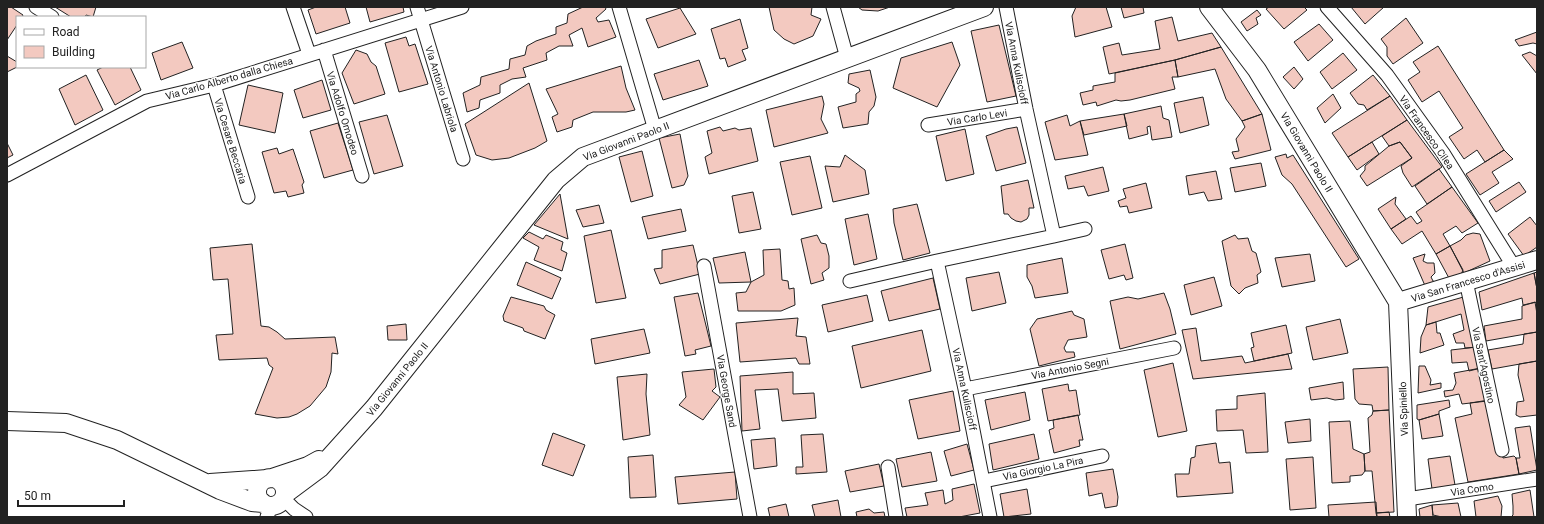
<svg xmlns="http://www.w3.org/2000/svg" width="1544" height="524" font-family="Roboto,sans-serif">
<rect width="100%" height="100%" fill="#fff"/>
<path fill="#f3c9c0" stroke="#222" d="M7,7H11L23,15L22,17H17V25L7,40Z
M55,7H109H96L93,17L86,15L85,17H71Z
M316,7H345L350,23L316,34L308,10Z
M366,7H403L404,12L370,22Z
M583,7H605L606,9L596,18L598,22L609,20L616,37L588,47L582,28L569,35L573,46H559L546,53L547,60L523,68L526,77L512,79L500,85V93L480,100L479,108L467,112L463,93L480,85L481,77L509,69L510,59L525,55L527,46L536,41L556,34V27L567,23L568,14Z
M769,7H812L811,15L821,19L813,36L794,44L784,39L774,30Z
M858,7H890L878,11L862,10Z
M1076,7H1106L1112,27L1075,37L1072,16Z
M1121,7H1143L1144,13L1124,18Z
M1269,7H1304L1307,10L1284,29L1266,9Z
M1351,7H1384L1365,24Z
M680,8L696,34L658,48L646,19Z
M1257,10L1261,15L1256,18L1258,24L1247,31L1241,22Z
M1172,17L1178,41L1212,33L1221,47L1175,60L1109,74L1103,47L1119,43L1122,55L1160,49L1155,21Z
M1406,18L1423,43L1393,64L1387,56V47L1381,39Z
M740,19L748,48L742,50L746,60L728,67L725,58L720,59L711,29Z
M1319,24L1333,40L1308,61L1294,42Z
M999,25L1016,96L987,102L971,31Z
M1537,32V44L1533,43L1519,46L1515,40Z
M406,37L409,46L415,44L428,84L399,92L385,43Z
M182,42L193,68L161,80L152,53Z
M952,42L960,65L937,107L893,88L901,58Z
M1438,46L1504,150L1485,162L1477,150L1464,159L1449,137L1463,128L1439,91L1422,102L1408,80L1420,72L1413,62Z
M1221,47L1262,114L1242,121L1226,99L1215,69L1178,77L1175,60Z
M356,50L367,54L371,62L376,66L385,94L354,104L342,73Z
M1530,52L1537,56V74L1522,55Z
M1343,53L1357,70L1332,89L1320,72Z
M7,56L17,62V67L7,72Z
M699,60L708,86L663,100L654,74Z
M1175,60L1178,77H1172L1175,89L1130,100L1121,101L1116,100L1097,106L1096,102L1083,105L1080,93L1093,90V86L1115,82V73Z
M621,66L626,88L635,110L626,112H593L573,120L572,127L557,132L552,117L558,114L546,89Z
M103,67H130L141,90L115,105L97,70Z
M1294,67L1303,79L1294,89L1283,77Z
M870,70L876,97L874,106L869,112L868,124L843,128L838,107L856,102V94L860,91L859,88L848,83L849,74Z
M86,75L103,110L75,125L59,89Z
M1373,75L1390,96L1367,110L1364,105L1358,104L1350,93Z
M322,80L331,110L303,118L294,90Z
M529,83L547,141L535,148L509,158L492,160L476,155L465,124Z
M248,85L283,93L275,133L239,125Z
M1333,94L1341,108L1325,123L1317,108Z
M822,96L824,104L821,119L828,133L774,147L766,110Z
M1390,96L1407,120L1348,157L1332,133Z
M1203,97L1209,125L1180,133L1174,103Z
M1161,106L1163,118L1169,120L1172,137L1152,140L1150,126L1147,127L1148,134L1129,139L1124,114Z
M1124,114L1127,126L1084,135L1080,121Z
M1262,114L1271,150L1235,159L1232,152L1239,151L1236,139L1245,127L1242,121Z
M387,115L403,166L374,174L359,122Z
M1067,115L1070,126L1080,121L1088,155L1055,160L1045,122Z
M1407,120L1442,167L1412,187L1403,173L1401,166L1412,158L1400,142L1389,146L1382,136Z
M338,123L353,170L324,178L310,131Z
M720,127L723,131L735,128L739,130L751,128L758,161L709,174L705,157L712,153L707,131Z
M1017,127L1026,163L996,171L986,136L1006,129Z
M965,129L974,174L946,181L936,136Z
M680,134L688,176L684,185L672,188L659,138Z
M1372,142L1379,154L1357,170L1348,157Z
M1400,142L1412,158L1367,186L1360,176L1365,170V166L1389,146Z
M7,143L13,155L7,158Z
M277,148L279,154L293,149L304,182L302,185L304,193L288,197L286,191L274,193L262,152Z
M1504,150L1513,159L1492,172L1499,183L1480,195L1466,174Z
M642,151L653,196L631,202L619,157Z
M1286,154L1287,158L1293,155L1359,259L1346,267L1292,184L1282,175L1275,157Z
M845,155L865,170L869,194L833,202L825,166L840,167Z
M810,156L822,208L792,215L780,162Z
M1261,163L1266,186L1235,192L1230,168Z
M1103,167L1109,191L1088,196L1084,186L1068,189L1065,176Z
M1439,169L1452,187L1427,204L1415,186Z
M1216,171L1222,199L1208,201L1204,192L1189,195L1186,176Z
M1028,180L1034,208H1029V215L1027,219L1021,222L1016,221L1011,218L1008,214H1004L1001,186Z
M1519,182L1526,192L1496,212L1489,201Z
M1146,183L1152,208L1129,213L1127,206L1120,207L1118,201L1126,198L1123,189Z
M1452,187L1478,223L1462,233L1456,226L1443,234L1450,246L1436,254L1422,231L1402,244L1391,229L1411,216L1417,224L1422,221L1416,212Z
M753,192L761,229L739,233L732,196Z
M560,194L568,239L534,225Z
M1396,197L1395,204L1406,219L1391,229L1378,209Z
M917,204L930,253L903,260L894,223L893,209Z
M599,205L604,223L583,227L576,210Z
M681,209L686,231L648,239L642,217Z
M868,214L877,259L854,265L845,219Z
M1530,217L1537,226V247L1524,256L1508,234Z
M611,230L626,298L596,303L584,236Z
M529,232L543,239L546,235L563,242L561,250L567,253L562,271L534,260L539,247L523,238Z
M1473,233L1480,234L1490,261L1464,273L1450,246L1461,240L1466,235Z
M817,235L821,243L826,244L829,256V268L822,273L824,280L811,284L801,239Z
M1235,235L1238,239L1248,238L1252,251L1256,253L1261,272L1257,275L1258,283L1245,288L1239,294L1231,286L1222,241Z
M252,244L261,326L269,327L277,332L285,339L335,337L338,354L332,353L331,372L326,387L310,406L297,414L289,417L277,418L255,414L273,368L269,365L267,358L219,360L216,335L233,334L228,279L213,280L210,248Z
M1125,244L1133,278L1126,280L1124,275L1109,279L1101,250Z
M693,245L700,274L660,284L654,269L662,268V250Z
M1450,246L1463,270L1460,277L1450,280L1436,254Z
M780,249L782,280L788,281L789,289L794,288L795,305L781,311H738L736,293L746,292L751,282L764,275L763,250Z
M745,252L751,282L719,283L713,258Z
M1310,254L1315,281L1282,287L1275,258Z
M1425,254L1423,261L1427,263H1434L1435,273L1431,277L1433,281L1437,283L1426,288L1413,258Z
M1062,258L1068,293L1035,298L1032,286L1027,277V265Z
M526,262L561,278L552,299L517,285Z
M999,272L1006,303L972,311L966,278Z
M1537,272V289L1534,273Z
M1534,273L1537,289V302L1523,305L1522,298L1482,310L1479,292Z
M1214,277L1222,306L1191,315L1184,285Z
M933,278L940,309L889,321L881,291Z
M698,293L711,346L695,350L696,354L685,356L674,297Z
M1164,293L1170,309L1176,334L1120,349L1110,301L1128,297L1138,299Z
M867,295L873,321L828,332L822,305Z
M1467,296L1477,347L1465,348L1464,343H1456L1453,334L1464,330L1461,314L1426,325L1428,307Z
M511,297L544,306L546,310L555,315L545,339L524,331L523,328L504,321L503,316Z
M1535,302L1537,314V332L1486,341L1484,326L1522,319V306Z
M1072,311L1074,315L1084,319L1087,337L1068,340L1064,348L1066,352H1074L1075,357L1039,366L1030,329L1037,319Z
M798,318L796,336L806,337L810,364H799L796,358L740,362L736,323Z
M1340,319L1348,353L1313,360L1306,327Z
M1436,322L1437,333H1440L1444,345L1420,353L1421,337L1426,325Z
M406,324L407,340H388L387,326Z
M1286,325L1292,353L1254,361L1251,348L1254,347L1251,333Z
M1196,328L1201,361L1242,356L1245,363L1288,354L1292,369L1193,379L1182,330Z
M644,329L650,353L595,364L591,339Z
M922,330L931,371L861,388L852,346Z
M1537,332V361L1492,369L1488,350L1523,344L1524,334Z
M1477,347L1481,368L1469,371L1467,362L1452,363L1451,350Z
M1537,361V415L1520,417L1516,415L1517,402L1524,401L1518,375L1519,364Z
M1173,363L1187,431L1158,437L1144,370Z
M1419,366H1425L1431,380L1430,385L1441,383V388L1418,393Z
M1388,367L1389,410L1373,411L1372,405L1359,404L1355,399L1353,369Z
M1481,368L1487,401L1462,404L1459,394L1445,397L1444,391L1453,390L1456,383L1454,373Z
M714,369L716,387L712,391L720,397L703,420L679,405L686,397L682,372Z
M793,372V394L814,393L816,418L782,421L778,389L755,390L760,429L742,431L740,376Z
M647,374L646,394L650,435L623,440L617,377Z
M1343,382L1344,399L1335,400L1327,398L1311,400L1309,388Z
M1068,384L1069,391L1076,390L1080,415L1048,421L1042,389Z
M953,391L960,431L918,439L909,400Z
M1025,392L1030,420L991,430L985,400Z
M1265,393L1268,452L1246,453L1243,430L1217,431L1216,410L1237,409V396Z
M1449,400L1450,407L1439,411V414L1419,420L1417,419V405Z
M1489,400L1503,458L1514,456L1516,458L1519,474L1468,482L1455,418L1472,414L1470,403Z
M1389,410L1394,512L1376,513L1372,471H1365L1364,454L1370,452L1368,418L1372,415L1373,411Z
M1439,414L1443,436L1422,439L1419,420Z
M1078,415L1083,440H1079L1080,446L1054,453L1049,430L1054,428L1053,420Z
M1310,419L1311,441L1288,443L1285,422Z
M1350,421L1353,449L1364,454L1365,471L1362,475L1350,476V482L1332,483L1329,422Z
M1530,426L1537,470L1519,474L1516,458H1520L1515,428Z
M553,433L585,445L573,476L542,465Z
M823,434L827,472L796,474V467H803L801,435Z
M1034,434L1039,459L993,470L989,444Z
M775,438L777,466L754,469L751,440Z
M1216,443L1219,463L1230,462L1233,493L1177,497L1175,474H1189L1191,458L1195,457L1196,446Z
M967,444L974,470L951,476L944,451Z
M931,452L937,481L902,487L896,459Z
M653,455L656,497L630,498L628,457Z
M1450,456L1455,485L1432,489L1428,459Z
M1313,457L1316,508L1290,510L1286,459Z
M879,464L884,486L850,492L845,471Z
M1113,469L1118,497L1117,506L1105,508L1102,493L1089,496L1086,473Z
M735,472L737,499L678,504L675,477Z
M974,484L980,513L959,517H907L905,508L928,505L925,493L943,490L945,504L953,500L952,489Z
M1027,489L1031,514L1004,517L1000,494Z
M1530,490L1534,517H1511L1513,515V506L1512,494Z
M1498,496L1502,506L1501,517H1476L1474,501Z
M838,500L841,517H815L812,505Z
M1376,502L1377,517H1329L1328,505Z
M1458,503L1461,517H1442L1433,515L1432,505Z
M786,504L789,517H770L768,508Z
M1432,505L1433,517H1420L1419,509Z
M869,509L874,513L884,512L885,517H857L856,512Z
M1389,512L1390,517H1377L1376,513Z"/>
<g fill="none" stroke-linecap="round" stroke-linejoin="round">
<defs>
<path id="street" d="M36,7L52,17
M293,7L309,54
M417,7L463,159
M619,7L655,130
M833,7L847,58
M1327,7L1387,75L1443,153L1514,267
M324,50L362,176
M214,85L248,197
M928,125L1026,109
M7,175L147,101L214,85L462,7
M1054,236L1085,229
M704,266L750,517
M850,281L937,261
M1466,281L1502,450
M965,389L1174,348
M888,467L896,517
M984,481L1102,456
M283,498L294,509L306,517
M1407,499L1537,479
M267,517L271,506
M990,517L965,389L937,261L1054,236L1026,109L1006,7"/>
<path id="secondary" d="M1209,7L1257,70L1398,302L1407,517
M1398,302L1537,260
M7,421L66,423L117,440L220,490L252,502L263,503
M272,478L308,466L319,460
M257 492a14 14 0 1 1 28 0a14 14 0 1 1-28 0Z
M210,483L267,479
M285,494L320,468L374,408L556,180L583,157L984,7"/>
</defs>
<use href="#street" stroke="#222" stroke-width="15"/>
<use href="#secondary" stroke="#222" stroke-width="20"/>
<use href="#street" stroke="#fff" stroke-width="13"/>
<use href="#secondary" stroke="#fff" stroke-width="18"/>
</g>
<g text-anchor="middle" stroke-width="3" stroke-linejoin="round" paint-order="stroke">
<g font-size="10" fill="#222" stroke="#fff">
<text transform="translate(1017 63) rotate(79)" y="4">Via Anna Kuliscioff</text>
<text transform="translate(229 78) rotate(-16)" y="4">Via Carlo Alberto dalla Chiesa</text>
<text transform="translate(442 89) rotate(73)" y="4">Via Antonio Labriola</text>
<text transform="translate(343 113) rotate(73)" y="4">Via Adolfo Omodeo</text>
<text transform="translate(977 117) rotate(-9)" y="4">Via Carlo Levi</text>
<text transform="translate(1427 132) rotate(55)" y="4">Via Francesco Cilea</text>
<text transform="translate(231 141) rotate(73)" y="4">Via Cesare Beccaria</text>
<text transform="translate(626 141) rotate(-21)" y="4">Via Giovanni Paolo II</text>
<text transform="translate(1307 152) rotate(59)" y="4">Via Giovanni Paolo II</text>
<text transform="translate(1468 281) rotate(-17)" y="4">Via San Francesco d'Assisi</text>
<text transform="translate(1484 365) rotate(78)" y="4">Via Sant'Agostino</text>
<text transform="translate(1070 368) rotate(-11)" y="4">Via Antonio Segni</text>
<text transform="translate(397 379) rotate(-51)" y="4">Via Giovanni Paolo II</text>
<text transform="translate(965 389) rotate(78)" y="4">Via Anna Kuliscioff</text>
<text transform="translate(727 391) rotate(80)" y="4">Via George Sand</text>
<text transform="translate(1403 409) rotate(-92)" y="4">Via Spiniello</text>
<text transform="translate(1043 468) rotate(-12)" y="4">Via Giorgio La Pira</text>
<text transform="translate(1472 489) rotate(-9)" y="4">Via Como</text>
</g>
</g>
<rect width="1544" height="524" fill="none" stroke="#222222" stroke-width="16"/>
<rect x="16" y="16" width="130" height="52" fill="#ffffff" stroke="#a7a7a7"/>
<rect x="24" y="29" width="20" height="6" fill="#ffffff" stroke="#a7a7a7"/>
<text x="52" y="36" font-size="12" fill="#222222">Road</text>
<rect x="24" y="46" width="20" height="12" fill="#f3c9c0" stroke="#a7a7a7"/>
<text x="52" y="56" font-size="12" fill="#222222">Building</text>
<path d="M18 500v6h106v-6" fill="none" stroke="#222222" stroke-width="2"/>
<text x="24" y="500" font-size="12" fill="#222222" stroke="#ffffff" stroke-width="3" paint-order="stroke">50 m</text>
</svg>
